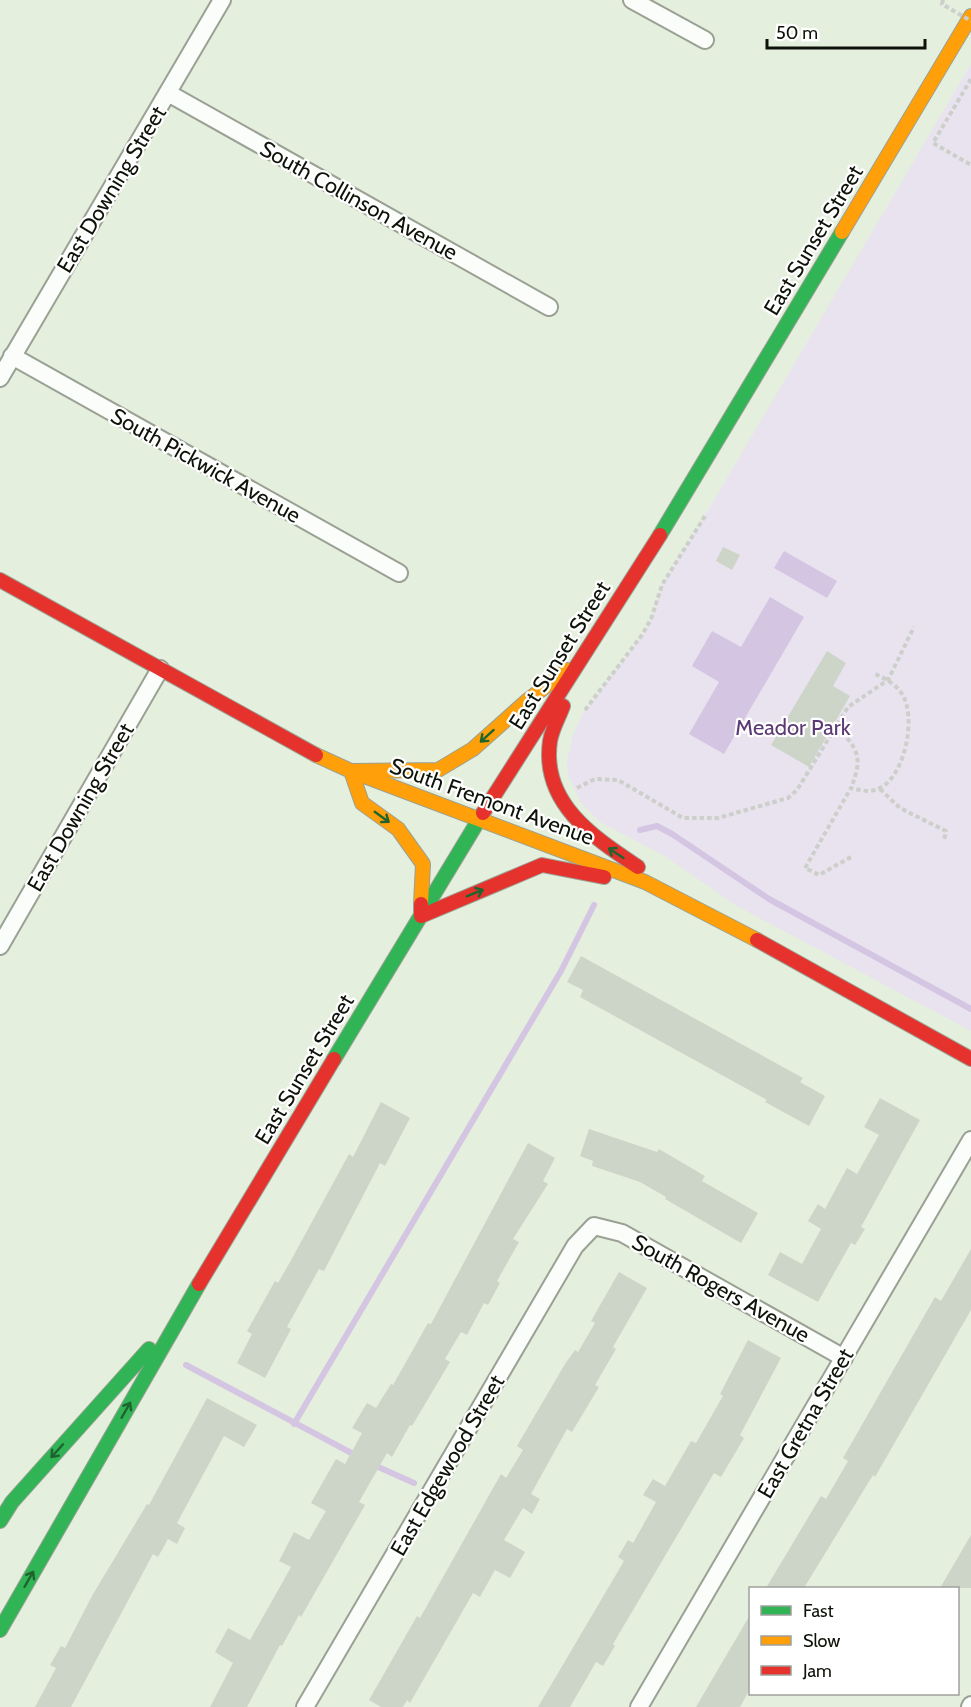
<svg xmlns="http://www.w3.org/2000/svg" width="971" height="1707" font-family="Cabin,sans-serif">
<rect width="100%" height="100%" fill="#e5efde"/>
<path fill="#e8e3ee" d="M971,64V1031L737,906L663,855L600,822L581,803L568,774L567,762L573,735L583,713L642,635L651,619L662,585L710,507Z"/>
<path fill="#d4c6e2" d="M784,551L837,581L827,598L774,568Z
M770,597L804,617L724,754L689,734L719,682L692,666L712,631L741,647Z"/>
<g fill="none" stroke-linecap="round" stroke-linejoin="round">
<path stroke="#d4c6e2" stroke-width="6" d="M640,830L657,826L672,834L769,899L971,1009
M186,1365L357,1456
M294,1424L561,971L594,905
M374,1465L414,1483"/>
</g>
<path fill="#cdd5c8" d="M723,547L740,555L732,570L716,561Z
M827,651L846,663L833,686L850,696L809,767L771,745Z
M581,956L803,1078L800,1082L825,1096L809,1126L765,1102L767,1100L580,997L583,990L567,982Z
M880,1098L920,1120L861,1227L865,1229L855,1245L851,1243L818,1302L768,1275L780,1252L802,1264L821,1229L808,1221L818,1204L825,1209L847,1168L857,1174L879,1135L864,1127Z
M381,1102L410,1118L385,1166L380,1163L324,1271L319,1269L287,1327L291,1329L265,1378L237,1363L252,1334L247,1331L275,1281L278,1283L290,1262L349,1154L353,1157Z
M589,1129L657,1152L659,1149L705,1176L702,1181L758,1213L741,1243L665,1199L666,1197L640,1182L592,1166L593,1161L580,1156Z
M528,1143L555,1158L543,1181L548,1184L513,1239L519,1242L497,1281L500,1283L488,1305L484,1303L467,1335L461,1332L445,1359L450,1362L412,1426L410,1425L392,1457L387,1453L359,1502L365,1505L301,1617L299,1615L282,1646L280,1645L247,1707H210L233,1663L215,1652L228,1628L250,1640L291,1567L279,1561L294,1532L309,1540L326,1511L311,1503L336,1459L345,1464L362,1433L352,1428L367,1403L376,1408L391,1384L393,1385L428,1323L431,1324Z
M971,1249V1310L875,1477L873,1475L804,1588H766L821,1496L826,1499L848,1461L843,1458L935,1297L941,1301Z
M619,1272L647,1288L613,1347L616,1349L595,1385L599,1387L572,1432L567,1429L531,1494L540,1499L532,1514L523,1508L504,1540L525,1552L510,1578L495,1570L480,1597L473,1593L410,1703L407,1700L403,1707H381L369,1700L417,1616L420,1618L501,1474L506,1478L523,1450L517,1446L565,1364L575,1350L578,1352L595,1323L591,1321Z
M748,1340L781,1358L740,1435L744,1438L721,1477L714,1473L613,1644L615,1646L603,1666L596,1662L570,1707H538L624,1561L618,1557L628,1540L633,1543L656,1502L643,1495L653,1479L665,1486L691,1441L696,1443L723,1396L720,1394Z
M207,1398L257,1425L244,1447L224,1436L177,1523L185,1528L177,1544L168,1539L158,1557L153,1554L71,1707H35L56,1668L50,1665L61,1646L65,1648L92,1596L147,1504L149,1505Z
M971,1535V1588H940Z
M750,1615V1689L740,1707H696Z"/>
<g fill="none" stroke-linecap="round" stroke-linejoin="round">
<defs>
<path id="street" d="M632,0L705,40
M168,93L549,307
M12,356L399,573
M0,378L222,0
M0,946L160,669
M305,1707L575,1246L594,1226L622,1233L844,1358
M639,1707L971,1140
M970,1707L971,1705"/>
<path id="fast" d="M660,535L842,232
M334,1059L483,813
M0,1521L12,1502L149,1349
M0,1630L199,1284"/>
<path id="slow" d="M842,232L971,16
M316,755L351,771L645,882L757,940
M421,904L423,864L398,829L362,803L351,771L438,770L473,749L528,700L567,670"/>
<path id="jam" d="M0,580L316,755
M563,706C559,717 552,729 550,741C541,803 593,837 638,867
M483,813L660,535
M421,904V916L542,865L604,877
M757,940L971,1059
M199,1284L334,1059"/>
</defs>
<use href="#street" stroke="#9aa194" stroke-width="20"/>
<use href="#fast" stroke="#9aa194" stroke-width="16"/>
<use href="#slow" stroke="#9aa194" stroke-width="16"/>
<use href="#jam" stroke="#9aa194" stroke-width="16"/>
<path stroke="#cccfca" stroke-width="4" stroke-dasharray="4.5 3" stroke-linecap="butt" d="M971,79L933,143L971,165
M585,710L642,635L651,619L662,585L705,516
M837,727C859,750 863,758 851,788
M577,788L595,779L618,780L683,818H718L788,798L797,790L848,707L888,680L914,627
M880,789L900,808L946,831L944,841
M851,857L819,875L805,868L851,788C860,790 869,793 878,789C905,778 917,717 902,694C896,684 884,678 873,673"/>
<use href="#street" stroke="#fbfdfa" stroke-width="16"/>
<use href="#fast" stroke="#30b455" stroke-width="14"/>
<use href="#slow" stroke="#ff9f0a" stroke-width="14"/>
<use href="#jam" stroke="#e5322d" stroke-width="14"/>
<path stroke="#cccfca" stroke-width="4" stroke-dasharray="4.5 3" stroke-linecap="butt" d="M943,0L942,4L971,21"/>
</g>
<defs><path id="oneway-shaft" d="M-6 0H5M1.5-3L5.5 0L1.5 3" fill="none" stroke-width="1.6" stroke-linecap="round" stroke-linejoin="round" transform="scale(1.5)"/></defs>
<g stroke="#1f642f">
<use href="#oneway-shaft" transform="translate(487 736) rotate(138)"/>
<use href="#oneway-shaft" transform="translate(382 817) rotate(36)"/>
<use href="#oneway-shaft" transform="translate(616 853) rotate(-147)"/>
<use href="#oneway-shaft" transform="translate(475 893) rotate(-22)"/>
<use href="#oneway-shaft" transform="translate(126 1410) rotate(-60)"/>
<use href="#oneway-shaft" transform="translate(57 1451) rotate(132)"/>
<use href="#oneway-shaft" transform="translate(29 1579) rotate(-60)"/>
</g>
<g text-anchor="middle" stroke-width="4.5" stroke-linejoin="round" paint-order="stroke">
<g font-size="22" fill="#0e1309" stroke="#fff">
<text transform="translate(111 189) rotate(-59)" y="8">East Downing Street</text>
<text transform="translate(359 200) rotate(29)" y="8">South Collinson Avenue</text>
<text transform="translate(813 240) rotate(-59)" y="8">East Sunset Street</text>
<text transform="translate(206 465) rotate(29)" y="8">South Pickwick Avenue</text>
<text transform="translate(559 655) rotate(-58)" y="8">East Sunset Street</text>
<text transform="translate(492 801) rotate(20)" y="8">South Fremont Avenue</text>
<text transform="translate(80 807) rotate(-60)" y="8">East Downing Street</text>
<text transform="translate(304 1069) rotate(-59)" y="8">East Sunset Street</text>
<text transform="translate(721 1288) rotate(29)" y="8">South Rogers Avenue</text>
<text transform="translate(805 1423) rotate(-60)" y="8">East Gretna Street</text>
<text transform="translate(447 1465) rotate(-60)" y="8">East Edgewood Street</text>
</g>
<g font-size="22" fill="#5b3a74" stroke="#fff">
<text x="793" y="735">Meador Park</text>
</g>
</g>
<rect x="749" y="1587" width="210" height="108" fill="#ffffff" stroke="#9fa19d" stroke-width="1.5"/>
<rect x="761" y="1606" width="30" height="9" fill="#30b455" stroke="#9fa19d" stroke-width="1.5"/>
<text x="803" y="1617" font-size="18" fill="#0e1309">Fast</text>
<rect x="761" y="1636" width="30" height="9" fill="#ff9f0a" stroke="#9fa19d" stroke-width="1.5"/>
<text x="803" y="1647" font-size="18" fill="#0e1309">Slow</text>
<rect x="761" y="1666" width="30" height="9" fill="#e5322d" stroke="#9fa19d" stroke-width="1.5"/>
<text x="803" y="1677" font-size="18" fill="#0e1309">Jam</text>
<path d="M767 39v9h158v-9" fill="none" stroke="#0e1309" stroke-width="3"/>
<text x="776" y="39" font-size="18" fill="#0e1309" stroke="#ffffff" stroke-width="4.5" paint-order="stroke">50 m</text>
</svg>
